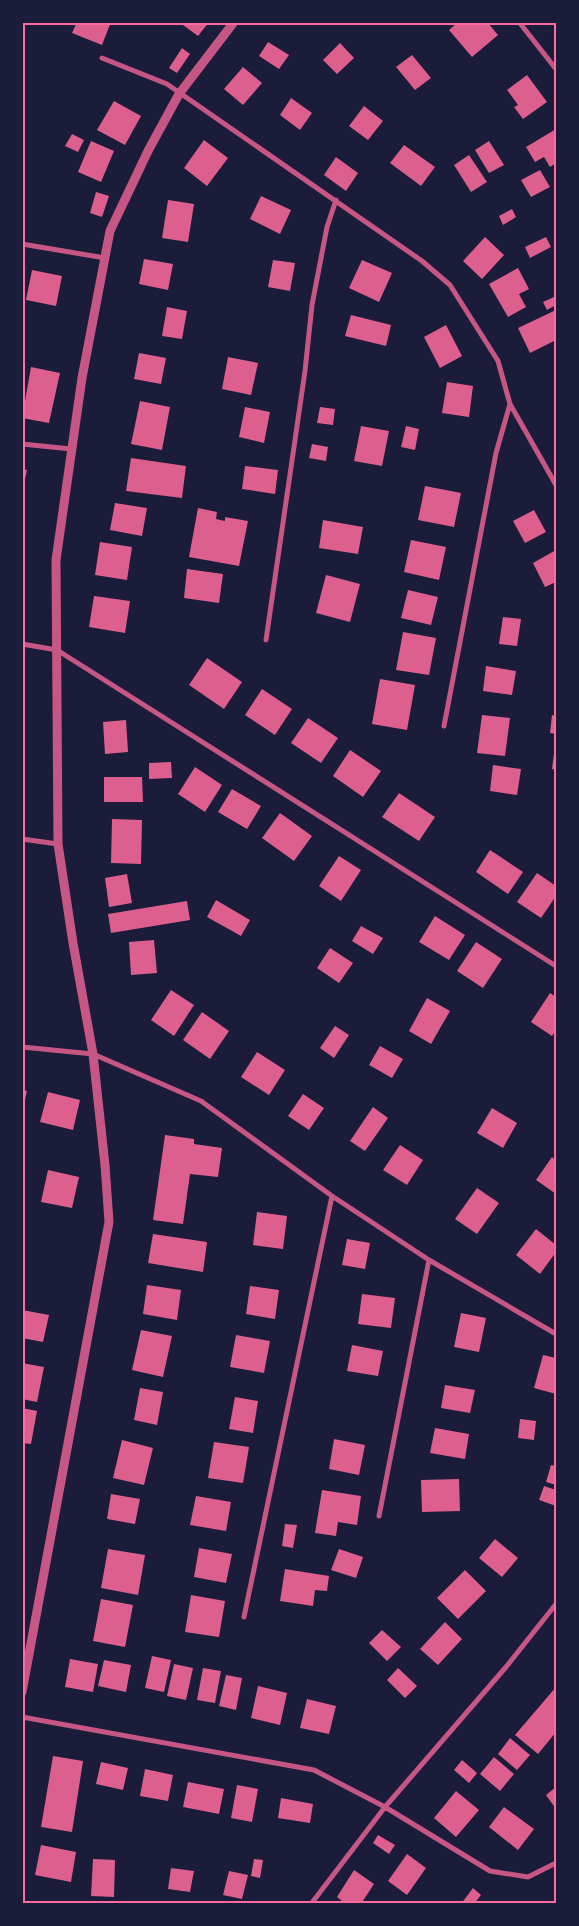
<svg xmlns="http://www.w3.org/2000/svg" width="579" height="1926" font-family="Mulish,sans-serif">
<rect width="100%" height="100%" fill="#1b1b3a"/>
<path fill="#dd5f8e" d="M77,22H111L102,45L72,33Z
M184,22H209L198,36L183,25Z
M458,22H487L498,35L472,57L449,30Z
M268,42L289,55L279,69L259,56Z
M340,43L354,58L337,74L323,60Z
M182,48L190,54L177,73L169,68Z
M412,55L431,78L415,90L396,67Z
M243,67L262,83L243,105L224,89Z
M527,75L547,102L523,119L514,107L518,105L507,90Z
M291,98L312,113L300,130L280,115Z
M114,101L141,116L125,145L97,130Z
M364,106L383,121L368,140L349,126Z
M556,129V163L550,167L544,157L535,162L526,147Z
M72,134L84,140L78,152L65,146Z
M204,140L228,158L207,186L184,168Z
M91,141L114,151L101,182L78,172Z
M489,141L504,165L489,173L475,150Z
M404,145L435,167L421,186L390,163Z
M469,155L487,182L471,192L454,165Z
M336,157L358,173L346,191L324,175Z
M540,170L550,187L531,197L521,180Z
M96,192L109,196L102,217L90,213Z
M261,196L291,210L280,234L250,219Z
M168,200L194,204L188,242L162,238Z
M512,209L516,217L503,225L499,216Z
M485,237L504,255L482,279L463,261Z
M546,237L551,247L530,258L525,247Z
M144,259L173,264L168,290L139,284Z
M273,260L295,263L290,291L268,287Z
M362,260L392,273L379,302L349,288Z
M518,268L529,289L519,294L526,307L508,317L489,284Z
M32,270L62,276L56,306L26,300Z
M556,296V305L547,310L543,302Z
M167,307L187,311L182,339L162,336Z
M556,310V340L530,353L518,328Z
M351,315L391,325L386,346L345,336Z
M446,325L462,356L440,368L424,337Z
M139,353L166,358L161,384L134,379Z
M228,357L258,363L251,395L222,389Z
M31,367L60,373L49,423L22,418Z
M447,382L473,386L469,417L442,413Z
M140,401L170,407L162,450L131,444Z
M245,407L270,412L264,443L239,437Z
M320,407L335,409L333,425L317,423Z
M361,426L389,431L382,466L354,461Z
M406,426L419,429L415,450L401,447Z
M312,444L328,447L326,461L309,458Z
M131,458L186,466L182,498L126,491Z
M245,466L278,470L275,494L242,489Z
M22,469L27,470L23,488H22Z
M425,486L461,493L454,527L418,520Z
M115,503L147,508L142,536L110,530Z
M198,508L217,512L216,519L225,521V517L248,521L239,566L189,557Z
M534,510L546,532L525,543L513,521Z
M323,520L363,527L358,554L319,548Z
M411,540L446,547L439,580L404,572Z
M100,542L132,547L127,580L95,575Z
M556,550V582L545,587L533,563Z
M187,569L223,574L219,603L184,598Z
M326,575L360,584L350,622L316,613Z
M408,590L438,597L431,625L401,618Z
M94,596L130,601L125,633L89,627Z
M503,617L521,619L517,646L499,644Z
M403,632L436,638L429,675L396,670Z
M207,658L242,682L224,709L189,685Z
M486,666L516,671L512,695L483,691Z
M380,679L415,685L407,730L372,724Z
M262,689L292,709L275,735L245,715Z
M482,715L510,718L505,756L477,753Z
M552,715L556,716V734L550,733Z
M308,718L338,738L321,763L291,743Z
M126,720L128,752L105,754L103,722Z
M555,746H556V770L552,769Z
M350,750L381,771L363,797L333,776Z
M171,762L172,778L149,779V763Z
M493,765L521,769L517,795L490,791Z
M195,767L222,785L205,812L178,794Z
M104,777H142L143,802H104Z
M232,789L261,806L247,829L218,812Z
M399,793L435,817L419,841L382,817Z
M280,813L312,836L294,861L262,838Z
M112,819L142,820L141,864L111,863Z
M490,850L523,872L508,894L476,872Z
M339,856L361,870L341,901L319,886Z
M537,873L556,886V896L541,918L517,902Z
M127,874L132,903L109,907L105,878Z
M216,900L250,920L241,936L207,917Z
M187,901L190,920L111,933L108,914Z
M435,916L465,935L449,960L419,942Z
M361,926L383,938L373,954L352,941Z
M154,940L157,973L131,975L129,942Z
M476,942L502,959L483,988L457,971Z
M330,948L353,963L339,983L317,968Z
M171,990L194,1005L174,1036L151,1020Z
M550,993L556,997V1030L552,1036L531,1022Z
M427,998L450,1011L431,1044L409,1031Z
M202,1012L229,1031L210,1059L183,1040Z
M335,1026L349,1035L334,1058L320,1048Z
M380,1046L403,1059L392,1078L369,1065Z
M257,1052L285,1070L269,1095L241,1077Z
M22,1090L27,1091L23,1109H22Z
M48,1092L80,1100L73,1130L40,1122Z
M303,1094L324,1108L309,1130L288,1116Z
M373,1107L388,1118L365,1151L350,1141Z
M492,1108L517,1123L503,1148L477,1133Z
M165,1135L194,1139V1144L222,1148L218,1177L190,1174L183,1224L153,1220Z
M400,1145L423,1160L407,1185L383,1170Z
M552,1157L556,1161V1194L536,1180Z
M48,1170L79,1177L72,1208L41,1202Z
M477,1188L499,1203L477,1234L455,1219Z
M257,1212L287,1216L283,1249L253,1245Z
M536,1229L556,1245V1252L540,1274L516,1255Z
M153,1234L207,1242L203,1272L148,1263Z
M347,1239L370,1243L365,1269L342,1265Z
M147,1285L181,1290L177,1320L143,1314Z
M250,1286L279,1290L275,1319L246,1314Z
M362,1294L395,1298L391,1328L358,1324Z
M22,1310L49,1315L43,1342L22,1338Z
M461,1313L486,1318L479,1352L454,1347Z
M141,1330L172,1336L163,1377L132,1370Z
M236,1335L270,1341L264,1373L230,1367Z
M352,1345L383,1351L378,1376L347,1371Z
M543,1355L556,1358V1394L534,1388Z
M22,1363L44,1367L37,1402L22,1399Z
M445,1385L475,1390L470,1413L441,1408Z
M140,1388L163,1392L157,1425L134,1420Z
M235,1397L258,1401L253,1433L229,1429Z
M22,1408L37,1411L31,1444L22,1443Z
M520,1419L536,1421L534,1440L518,1438Z
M435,1428L469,1434L465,1459L430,1453Z
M334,1439L365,1445L359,1475L329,1469Z
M122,1440L153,1448L144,1485L113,1478Z
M214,1442L249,1447L243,1483L208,1478Z
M551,1465L556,1466V1485L546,1482Z
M459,1479L460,1511L422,1512L421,1480Z
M544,1486L556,1490V1506L539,1500Z
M322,1490L361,1496L357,1525L338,1522L336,1536L315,1533Z
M111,1494L140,1499L135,1524L107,1519Z
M196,1496L231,1502L226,1531L190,1525Z
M285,1524L297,1525L293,1548L282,1546Z
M495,1539L518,1558L502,1577L479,1558Z
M199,1548L232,1554L226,1583L194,1577Z
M108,1549L145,1555L138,1595L101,1588Z
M339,1549L363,1557L356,1578L331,1570Z
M285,1569L329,1576L327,1591L315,1590L313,1606L280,1601Z
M465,1570L486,1591L458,1619L437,1598Z
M191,1595L225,1601L219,1637L185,1632Z
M101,1599L133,1605L125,1647L93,1641Z
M445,1622L462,1639L438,1665L420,1649Z
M382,1630L401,1647L387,1661L369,1643Z
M152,1656L171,1660L164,1692L145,1688Z
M70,1659L98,1664L93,1692L65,1687Z
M104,1660L131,1665L126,1692L98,1686Z
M174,1664L193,1668L186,1700L167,1696Z
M203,1668L221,1671L215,1703L197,1700Z
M398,1668L417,1686L405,1698L387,1680Z
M226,1675L242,1678L236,1710L219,1706Z
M258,1686L287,1693L280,1725L251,1718Z
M556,1687V1732L538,1754L515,1735Z
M307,1699L336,1706L329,1734L300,1728Z
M510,1738L530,1755L517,1770L498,1754Z
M53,1756L83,1761L72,1832L41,1827Z
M494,1757L514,1774L500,1791L480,1774Z
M462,1760L477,1773L469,1783L454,1770Z
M101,1762L128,1768L123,1790L96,1784Z
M145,1769L173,1775L168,1801L140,1796Z
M188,1782L224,1789L219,1814L183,1807Z
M237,1785L258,1789L252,1822L231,1818Z
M556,1787V1809L546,1795Z
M456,1791L479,1810L456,1837L434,1818Z
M281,1798L313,1804L310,1823L278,1818Z
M504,1807L534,1829L518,1850L489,1827Z
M378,1835L395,1845L389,1854L373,1843Z
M41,1845L76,1852L71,1882L35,1875Z
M407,1854L426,1868L407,1895L388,1881Z
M93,1859L115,1860L114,1897L91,1896Z
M254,1859L263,1860L260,1878L251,1876Z
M171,1868L194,1871L190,1892L168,1889Z
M354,1870L374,1884L361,1904H346L337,1897Z
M229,1871L248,1875L242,1899L223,1895Z
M473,1888L481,1895L474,1904H461Z
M498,1901H534V1904H498Z"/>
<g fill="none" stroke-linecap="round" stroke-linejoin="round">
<path stroke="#c65784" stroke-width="5" d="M519,22L556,69
M102,58L167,84L422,261L450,285L498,361L510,404L556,485
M22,244L105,258
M22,444L71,449
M266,640L305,371L312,305L327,227L336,200
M22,644L57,650L556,966
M444,726L496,453L510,404
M22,839L58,844
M22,1047L93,1054L201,1101L332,1196L429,1260L556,1334
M379,1516L429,1260
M244,1617L332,1196
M22,1717L314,1770L385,1807L490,1871L528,1877L556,1863
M311,1904L385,1807L506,1667L556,1604"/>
<path stroke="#c65784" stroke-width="9" d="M22,1692L109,1222L105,1165L93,1054L73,943L58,844L56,560L82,378L110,231L148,151L179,94L234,22"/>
</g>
<rect width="579" height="1926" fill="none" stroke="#1b1b3a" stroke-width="48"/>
<rect x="24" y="24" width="531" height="1878" fill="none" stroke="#ff6b9d" stroke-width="2"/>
</svg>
